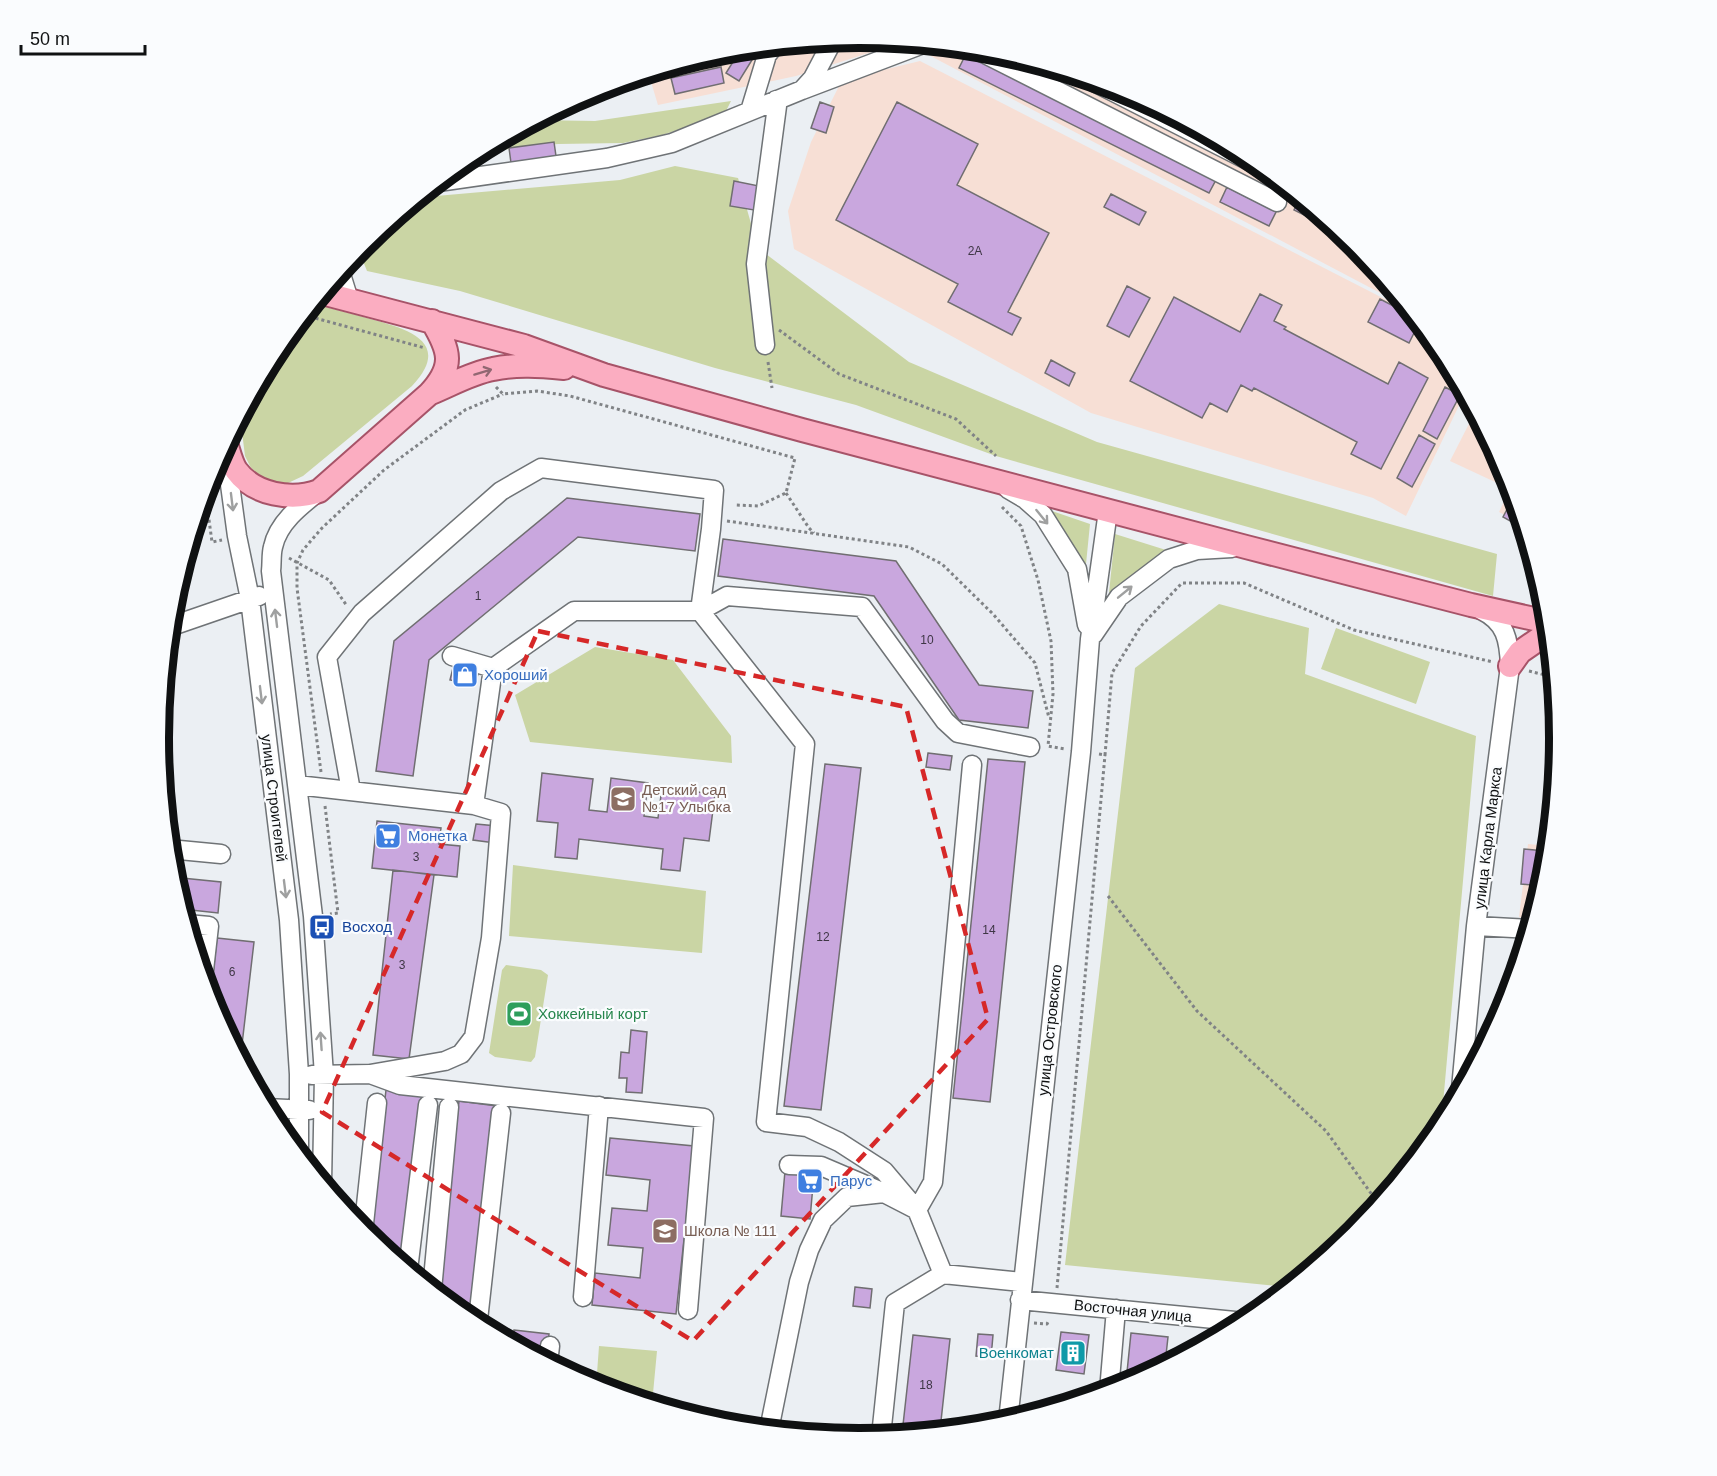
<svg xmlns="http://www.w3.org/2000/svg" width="1717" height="1476" font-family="Helvetica,sans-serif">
<rect width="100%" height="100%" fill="#ebeff3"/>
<path fill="#f7dfd5" d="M858,38L996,51L1127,91L1248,156L1354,243L1405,306L904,42L796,76L658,105L651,82L587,93L722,51Z
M920,61L1412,313L1441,349L1465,393L1406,516L1373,498L1091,413L794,249L788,211L811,142L842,80Z
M1475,412L1506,470L1522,524L1499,512L1510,489L1450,461Z
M1528,844L1548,846L1545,875L1532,919L1519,917Z"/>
<path fill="#cad5a4" d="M731,101L724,115L662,135L623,143L558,144L473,153L535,120L595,121Z
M675,166L738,178L758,248L909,362L1097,442L1497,554L1493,596L996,456L856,405L715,368L460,291L367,271L359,251L363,242L399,213L436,196L620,180Z
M313,304C331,308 349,313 367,318C403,328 455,340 412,386L303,476L288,483L280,484L264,479L251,468L245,456L240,416L276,349Z
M1049,510L1090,524L1085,574Z
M1115,534L1166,550L1109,593Z
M1219,604L1309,628L1305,674L1476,736L1441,1126L1354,1234L1288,1287L1065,1265L1135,668Z
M1336,628L1430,662L1416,704L1321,669Z
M595,647L673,660L731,736L732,763L530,742L515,695Z
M513,865L706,891L702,953L509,936Z
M506,965L541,970L548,975L535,1057L531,1062L495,1057L489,1053L502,970Z
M599,1346L657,1351L652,1404L596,1387Z"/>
<path fill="#c9a7de" stroke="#706e71" stroke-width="1.5" d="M852,38H858L881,40L874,51Z
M826,41L821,53L804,45L806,43Z
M760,47L739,81L726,73L741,49Z
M967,52L1218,176L1209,193L959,68Z
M721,67L724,83L675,94L671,78Z
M820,102L834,107L826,133L811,128Z
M897,102L978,144L957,185L1049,233L1008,312L1021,318L1012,335L948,302L958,284L836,220Z
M554,142L556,156L511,163L509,148Z
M476,152L474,166L459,164L470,155Z
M734,181L759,186L754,210L730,206Z
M1227,187L1276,212L1269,226L1220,202Z
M1111,194L1146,212L1139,225L1104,207Z
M1300,198L1346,236L1294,210Z
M1127,286L1150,298L1129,337L1107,326Z
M1260,294L1282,305L1274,321L1286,327L1284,329L1388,384L1399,362L1428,378L1381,469L1351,454L1357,442L1254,388L1252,391L1241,385L1227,412L1210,403L1202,418L1130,381L1174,297L1240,332Z
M1380,299L1415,317L1419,323L1409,343L1368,322Z
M1051,360L1075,373L1069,386L1045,373Z
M1445,387L1460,395L1437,439L1423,431Z
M1419,435L1435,444L1412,487L1397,478Z
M567,498L700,514L695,551L578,537L429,660L413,776L376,771L394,641Z
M1512,500L1515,501L1521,522L1519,526L1503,517Z
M723,539L896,561L979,685L1033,691L1028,728L959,720L874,596L718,576Z
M454,664L479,670L475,685L450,680Z
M928,753L952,756L950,770L926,767Z
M988,759L1025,762L990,1102L953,1098Z
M825,764L861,768L821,1110L784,1106Z
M542,773L593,779L589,810L607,812L611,778L648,783L644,816L658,818L662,788L715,794L709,841L684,838L680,871L661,869L663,849L579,839L577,859L555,857L558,823L537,821Z
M377,821L441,828L439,844L460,846L457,877L372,868Z
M476,824L497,826L495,843L473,840Z
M1524,849L1545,851L1541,886L1521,884Z
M393,870L434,875L409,1059L373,1055Z
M172,877L221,882L218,913L182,909Z
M217,938L254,942L241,1053H236L210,1001Z
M1519,941H1525L1514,977Z
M631,1030L647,1032L642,1093L626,1092L627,1078H619L621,1052L629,1053Z
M386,1090L422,1094L403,1266L369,1238Z
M459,1101L497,1106L475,1306L448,1303L437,1294Z
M610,1138L694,1146L676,1314L592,1305L595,1273L640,1278L643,1248L608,1245L612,1208L647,1211L650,1180L606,1175Z
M785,1171L814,1174L810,1219L781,1216Z
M855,1287L872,1289L870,1308L853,1306Z
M514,1330L549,1334L546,1361L513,1344Z
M1061,1332L1089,1335L1084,1374L1056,1370Z
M1131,1333L1168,1337L1165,1364L1146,1375L1127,1372Z
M978,1334L993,1335L991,1358L976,1356Z
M913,1335L950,1339L940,1430L902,1434Z"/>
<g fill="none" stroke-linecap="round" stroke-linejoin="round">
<defs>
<path id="minor" d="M975,49L1277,202
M1086,78L1263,168
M803,89L813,78L833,40
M750,111L767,55L774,46
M438,182L607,158L672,143L802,90L923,44
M340,271L349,300
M765,345L756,264L777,106L776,100
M226,455L237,536L250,599L289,920L299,1074V1155
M1008,489L1025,499L1043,515L1077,569L1087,625
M318,492C300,506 278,523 273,547C271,554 272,563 271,571L313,916L324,1075L322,1183
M700,611L727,596L862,607L945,721L958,733L1030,747
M169,627L259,596
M1093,635L1119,597L1169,559L1197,550L1232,548
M452,656L493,668
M297,785L474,805L493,668L574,611H700L805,744L766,1122L807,1127L839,1142L884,1171L917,1210L933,1182L972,765
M351,791L327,657L362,613L501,491L541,468L714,490L711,529L700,611
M169,849L221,854
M187,924L209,926L203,979
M1476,926L1529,929
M370,1074L400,1085L704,1118L688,1310
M312,1075L370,1074L445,1061L461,1054L474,1037L491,938L501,813L474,805
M1461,1089L1476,926L1510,666C1509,640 1506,622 1481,610
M266,1108L309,1110
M789,1165L821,1166L882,1192
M363,1233L377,1103
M408,1270L428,1105
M943,1274L1022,1282
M432,1290L449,1107
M583,1297L599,1106
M1020,1300L1245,1322
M467,1319L478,1320L501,1113
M548,1363L550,1346
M1109,1391L1116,1309
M1008,1421L1081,752L1090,639L1108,511
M769,1430L799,1282L809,1250L823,1220L847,1197L884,1193L917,1210L943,1274L895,1303L881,1436"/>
<path id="major" d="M322,293L524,346L604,375L802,430L1246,547L1471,605L1548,622
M431,393C451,385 471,373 493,369C516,364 541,366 564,368
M226,443C229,452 231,462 236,470C254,495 292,501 319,491L429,394C455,366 450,351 432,321
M1510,666L1520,652L1549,632"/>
</defs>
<use href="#minor" stroke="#6f7376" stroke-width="21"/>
<use href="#major" stroke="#a75368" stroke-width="26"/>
<path stroke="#808386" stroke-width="3" stroke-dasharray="3 3" stroke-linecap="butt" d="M304,315L425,348
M779,330L839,374L956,419L996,456
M768,362L772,388
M496,387L503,394L537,391L570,396L795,458L786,493L758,506L735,505
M205,490L212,542L222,540
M786,493L809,528L814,533
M1002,507L1021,526L1038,580L1051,641L1053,694L1048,746L1065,749
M727,521L909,547L942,564L993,614L1035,663L1049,718
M289,558L329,580L347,606
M1529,671L1553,677
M1099,754L1105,755L1112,673L1141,626L1182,583H1244L1354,630L1493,662
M321,772L297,588V563L303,550L322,528L384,470L465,410L503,394
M325,806L338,913L330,914
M1108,896L1197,1011L1326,1131L1378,1203
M1057,1288L1105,755
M1034,1323L1047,1324L1049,1320"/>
<use href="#minor" stroke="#fff" stroke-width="18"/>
<use href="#major" stroke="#fbadc1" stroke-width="22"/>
</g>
<defs><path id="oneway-shaft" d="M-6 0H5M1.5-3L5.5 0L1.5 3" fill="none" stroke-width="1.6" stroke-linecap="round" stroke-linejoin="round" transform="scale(1.5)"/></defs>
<use stroke="#916772" href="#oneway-shaft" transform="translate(483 372) rotate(-17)"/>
<g stroke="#9fa0a0">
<use href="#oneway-shaft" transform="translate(232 502) rotate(83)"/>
<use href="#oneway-shaft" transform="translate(1042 517) rotate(51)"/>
<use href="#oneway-shaft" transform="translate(1125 592) rotate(-39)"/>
<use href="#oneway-shaft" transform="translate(276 618) rotate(-97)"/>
<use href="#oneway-shaft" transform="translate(261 695) rotate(83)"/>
<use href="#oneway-shaft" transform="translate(285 889) rotate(83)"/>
<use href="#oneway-shaft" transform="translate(321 1041) rotate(-94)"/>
</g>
<path fill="none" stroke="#d62828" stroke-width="4.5" stroke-dasharray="12 8" stroke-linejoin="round" d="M538,631L906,707L988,1019L693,1341L322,1112Z"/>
<defs>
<symbol id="shop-square" viewBox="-11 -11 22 22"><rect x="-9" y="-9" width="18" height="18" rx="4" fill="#3f7fe0" stroke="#fafcfe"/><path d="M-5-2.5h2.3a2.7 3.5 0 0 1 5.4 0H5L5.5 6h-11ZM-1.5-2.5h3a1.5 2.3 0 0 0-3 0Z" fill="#fff"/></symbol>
<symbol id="school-square" viewBox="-11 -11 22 22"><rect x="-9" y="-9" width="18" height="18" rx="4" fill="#8d6e63" stroke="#fafcfe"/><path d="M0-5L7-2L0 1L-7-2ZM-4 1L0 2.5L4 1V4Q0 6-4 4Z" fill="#fff"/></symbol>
<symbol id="supermarket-square" viewBox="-11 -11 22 22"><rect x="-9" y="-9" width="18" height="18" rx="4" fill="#3f7fe0" stroke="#fafcfe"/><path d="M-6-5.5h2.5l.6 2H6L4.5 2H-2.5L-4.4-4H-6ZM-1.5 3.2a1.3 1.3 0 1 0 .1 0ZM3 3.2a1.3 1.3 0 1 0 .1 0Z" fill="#fff"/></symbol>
<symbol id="bus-square" viewBox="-11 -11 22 22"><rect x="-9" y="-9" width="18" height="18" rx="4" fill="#1a4fb4" stroke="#fafcfe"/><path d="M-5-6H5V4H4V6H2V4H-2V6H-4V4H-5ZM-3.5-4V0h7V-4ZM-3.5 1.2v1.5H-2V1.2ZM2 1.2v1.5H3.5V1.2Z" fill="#fff"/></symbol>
<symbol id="stadium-square" viewBox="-11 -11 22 22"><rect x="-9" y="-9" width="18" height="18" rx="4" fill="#2e9e5b" stroke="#fafcfe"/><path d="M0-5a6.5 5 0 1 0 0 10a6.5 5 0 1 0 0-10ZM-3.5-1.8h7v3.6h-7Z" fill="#fff"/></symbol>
<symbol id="building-square" viewBox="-11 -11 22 22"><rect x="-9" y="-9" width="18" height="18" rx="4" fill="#0f9aa8" stroke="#fafcfe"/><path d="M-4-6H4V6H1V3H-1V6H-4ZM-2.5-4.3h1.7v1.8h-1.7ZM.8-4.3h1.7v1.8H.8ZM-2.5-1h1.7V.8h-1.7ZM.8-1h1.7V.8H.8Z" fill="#fff"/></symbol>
</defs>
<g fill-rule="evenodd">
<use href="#shop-square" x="450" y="660" width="30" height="30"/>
<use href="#school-square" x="608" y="784" width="30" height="30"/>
<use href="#supermarket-square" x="373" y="821" width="30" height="30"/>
<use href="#bus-square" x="307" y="912" width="30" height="30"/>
<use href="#stadium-square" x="504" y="999" width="30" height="30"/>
<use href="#supermarket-square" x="795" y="1166" width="30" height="30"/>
<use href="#school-square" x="650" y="1216" width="30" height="30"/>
<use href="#building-square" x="1058" y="1338" width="30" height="30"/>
</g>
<g text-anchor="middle" stroke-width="4.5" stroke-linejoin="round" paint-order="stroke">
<g font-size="12" fill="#3e3645">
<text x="975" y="255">2А</text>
<text x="478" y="600">1</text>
<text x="927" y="644">10</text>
<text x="416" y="861">3</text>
<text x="989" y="934">14</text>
<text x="823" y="941">12</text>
<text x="402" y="969">3</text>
<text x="232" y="976">6</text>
<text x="926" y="1389">18</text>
</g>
<g font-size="15" fill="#366cbe" stroke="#fafcfe" text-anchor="start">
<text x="484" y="680">Хороший</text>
<text x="408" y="841">Монетка</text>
<text x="830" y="1186">Парус</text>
</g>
<g font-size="15" fill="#785e54" stroke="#fafcfe" text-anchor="start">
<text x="642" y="795">Детский сад<tspan x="642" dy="17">№17 Улыбка</tspan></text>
<text x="684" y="1236">Школа № 111</text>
</g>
<g font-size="15" fill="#0f1112" stroke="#fafcfe">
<text transform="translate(274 798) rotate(83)" y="5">улица Строителей</text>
<text transform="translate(1488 838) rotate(-83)" y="5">улица Карла Маркса</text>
<text transform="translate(1050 1030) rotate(-84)" y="5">улица Островского</text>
<text transform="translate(1133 1311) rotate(6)" y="5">Восточная улица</text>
</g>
<g font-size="15" fill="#164399" stroke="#fafcfe" text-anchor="start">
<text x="342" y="932">Восход</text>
</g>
<g font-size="15" fill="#27864d" stroke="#fafcfe" text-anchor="start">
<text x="538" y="1019">Хоккейный корт</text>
</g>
<g font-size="15" fill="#0d838f" stroke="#fafcfe" text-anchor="end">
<text x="1054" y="1358">Военкомат</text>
</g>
</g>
<path d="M0 0H1717V1476H0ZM169 738a690 690 0 1 1 1380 0a690 690 0 1 1-1380 0Z" fill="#fafcfe" fill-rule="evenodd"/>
<path fill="none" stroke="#0f1112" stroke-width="8" d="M169 738a690 690 0 1 1 1380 0a690 690 0 1 1-1380 0Z"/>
<path d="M21 45v9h124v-9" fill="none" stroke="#0f1112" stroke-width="3"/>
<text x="30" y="45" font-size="18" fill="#0f1112" stroke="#fafcfe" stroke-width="4.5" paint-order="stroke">50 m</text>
</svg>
